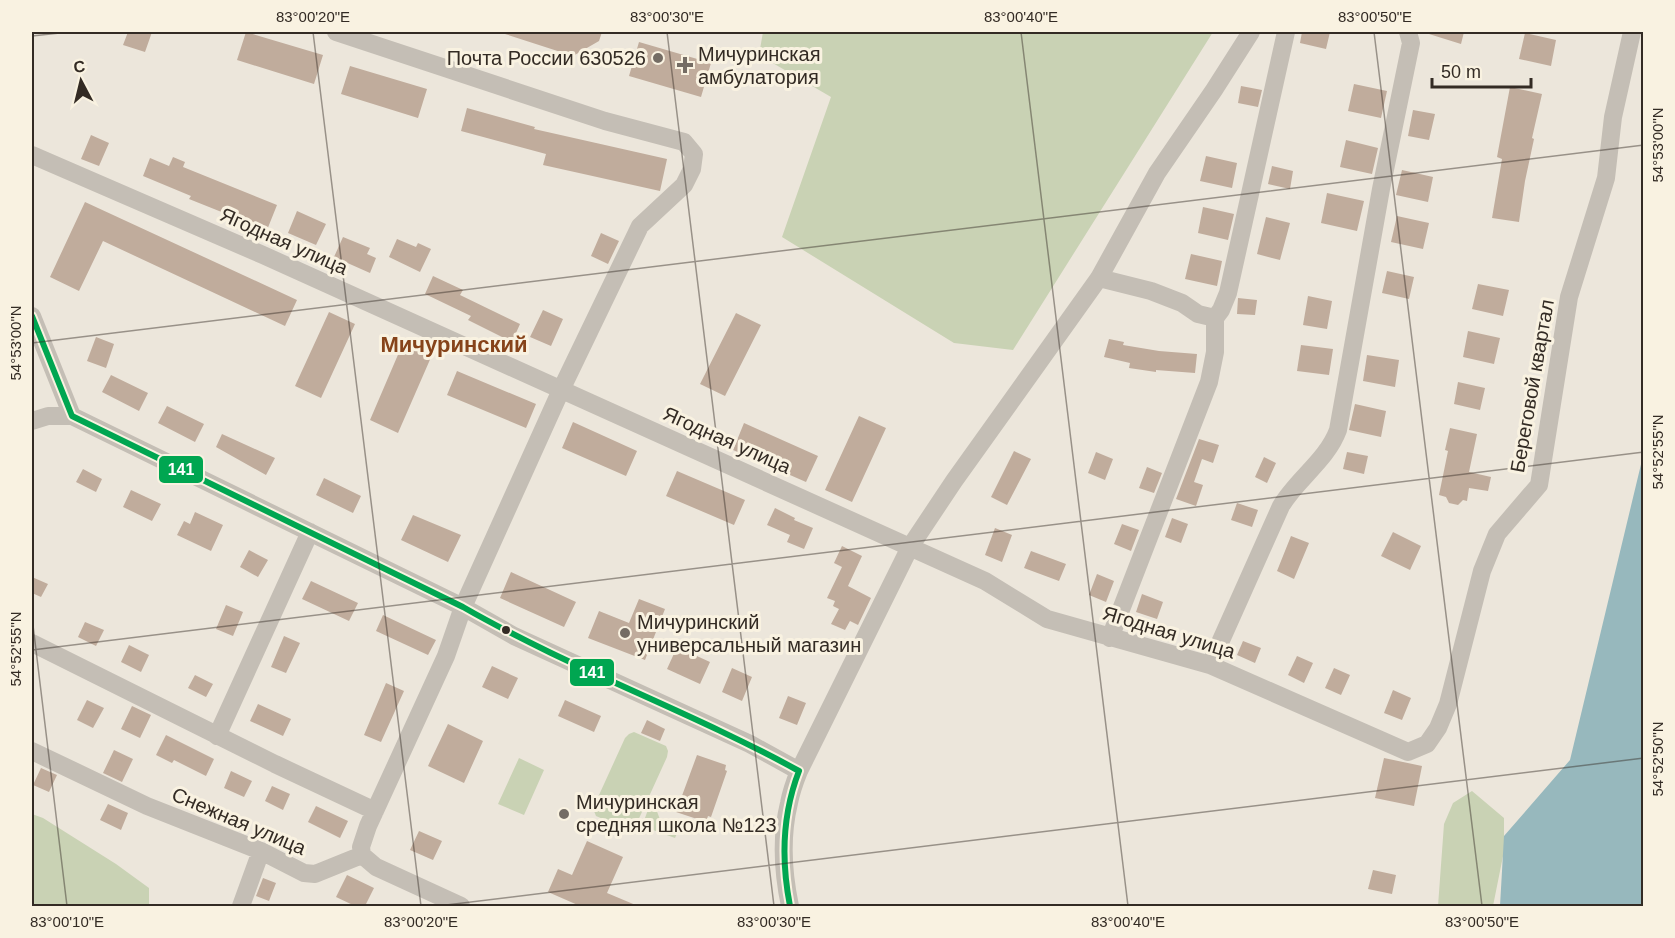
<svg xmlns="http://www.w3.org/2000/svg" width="1675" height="938" font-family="Arial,sans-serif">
<rect width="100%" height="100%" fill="#ece6db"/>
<path fill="#c9d2b4" d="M763,32H1213L1013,350L954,343L782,237L831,97L759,55Z
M634,732L666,746L668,751L667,757L636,825L628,830L596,816L594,811V806L625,738L629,734Z
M519,758L544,770L524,815L498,804Z
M1472,791L1504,818V851L1493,906H1438L1444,824L1453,803Z
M652,799L656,801L655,806L662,825L678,831L675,838L642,826Z
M32,814L43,818L116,864L149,888V906H32Z"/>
<path fill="#97b8bd" d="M1643,456V906H1500L1504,836L1570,760Z"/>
<path fill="#c0ac9c" d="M128,32H152L145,52L123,45Z
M246,32L323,55L314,84L237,60Z
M505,32H602L599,41L573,56L505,34Z
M1302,32H1330L1326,49L1300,43Z
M1429,32H1464L1461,44L1429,34Z
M1525,33L1556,40L1551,66L1519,59Z
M639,42L711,63L701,97L629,76Z
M350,66L427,89L418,118L341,94Z
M1354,84L1387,91L1381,118L1348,111Z
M1241,86L1262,90L1258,107L1238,103Z
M1510,87L1542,94L1532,138L1534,139L1525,181L1519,222L1492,218L1502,159L1497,157Z
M467,108L535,127L534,129L667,159L660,191L543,165L546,154L461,131Z
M1413,110L1435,114L1429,140L1408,136Z
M91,135L109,143L99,166L81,159Z
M1346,140L1378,148L1372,174L1340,167Z
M1206,156L1237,163L1232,188L1200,181Z
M173,157L185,162L183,167L277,205L267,230L189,199L191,196L143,176L150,158L169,166Z
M1272,166L1293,171L1290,189L1268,184Z
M1402,170L1433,177L1428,202L1396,195Z
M1327,193L1364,201L1357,231L1321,223Z
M85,202L297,300L285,326L103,241L79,291L50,277Z
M1203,207L1234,214L1228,240L1198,233Z
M297,211L326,224L316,245L288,233Z
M1397,216L1429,223L1423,249L1391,242Z
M1266,217L1290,223L1280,260L1257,254Z
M601,233L619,241L608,264L591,256Z
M343,237L370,248L367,254L376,258L370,273L334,257Z
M397,239L416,247L418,243L431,249L420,272L389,257Z
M1191,254L1222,261L1217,286L1185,279Z
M1387,271L1414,277L1409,299L1382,293Z
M433,276L463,290L460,295L520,324L512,342L468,320L471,316L425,294Z
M1478,284L1509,290L1503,316L1472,309Z
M1308,296L1332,301L1327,329L1303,325Z
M1238,298L1257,300L1255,315L1237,314Z
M543,310L563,319L551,346L530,337Z
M329,312L355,324L321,398L295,386Z
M736,313L761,325L725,396L700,384Z
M1468,331L1500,338L1494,364L1463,357Z
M96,337L114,344L106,368L87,361Z
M1109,339L1124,342L1123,345L1159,351L1197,354L1195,373L1156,370V372L1129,368L1130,363L1104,357Z
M403,343L432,355L398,433L370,420Z
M1301,345L1333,349L1329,375L1297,371Z
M1367,355L1399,360L1395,387L1363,381Z
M457,371L536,404L526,428L447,395Z
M111,375L148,393L139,411L102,392Z
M1458,382L1485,388L1480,410L1454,404Z
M1355,404L1386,411L1381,437L1349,430Z
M167,406L204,424L195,442L158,423Z
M859,416L886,428L852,502L825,490Z
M573,422L637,451L626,476L562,448Z
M744,423L818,456L806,482L733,450Z
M1450,428L1477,434L1469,472L1491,477L1488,491L1469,488L1467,501L1463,500L1458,505L1449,503L1446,497L1439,495L1448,451L1445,450Z
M222,434L275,458L266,475L216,447Z
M1199,439L1219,445L1213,463L1202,459L1194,482L1203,485L1196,506L1176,499Z
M1014,451L1031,459L1007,505L991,497Z
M1096,452L1113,459L1105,480L1088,473Z
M1347,452L1368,456L1364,474L1343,469Z
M1264,457L1276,463L1267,483L1255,477Z
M1147,467L1162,473L1154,493L1139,488Z
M83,469L102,479L96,492L76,482Z
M677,471L745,500L734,525L666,496Z
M324,478L361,496L353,513L316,495Z
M131,490L161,504L152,521L123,507Z
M1237,503L1258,510L1252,527L1231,520Z
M775,508L795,518L794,520L813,528L804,549L787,542L790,535L767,525Z
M195,512L223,525L211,551L177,535L184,521L190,524Z
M413,515L461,535L448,562L401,540Z
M1172,518L1188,524L1181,543L1165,537Z
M1122,524L1139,530L1131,551L1114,544Z
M995,528L1012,535L1002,562L985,555Z
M1393,532L1421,546L1410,570L1381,556Z
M1291,536L1309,543L1294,579L1277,571Z
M842,546L862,556L848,586L871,598L858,625L850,621L845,630L831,624L839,609L833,606L835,601L827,598L842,567L834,563Z
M249,550L268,560L258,577L240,567Z
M1031,551L1066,564L1059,581L1024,568Z
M511,572L576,602L564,627L500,598Z
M1097,574L1114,581L1106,602L1089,595Z
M32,577L48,584L41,597L32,593Z
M311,581L358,603L349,621L302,599Z
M1142,594L1163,602L1157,619L1136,612Z
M639,599L665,609L645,660L588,638L599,611L629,623Z
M226,605L243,612L233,636L216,629Z
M383,615L436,640L428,655L376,631Z
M85,622L104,630L96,646L78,637Z
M284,636L300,643L286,673L271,667Z
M1243,641L1261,648L1255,663L1237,655Z
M129,645L149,655L141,672L121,662Z
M677,647L710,662L700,684L667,669Z
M1297,656L1313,663L1304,683L1288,675Z
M492,666L518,678L508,699L482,687Z
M732,668L752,677L742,701L722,692Z
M1334,668L1350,675L1341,695L1325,688Z
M195,675L213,684L206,697L188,688Z
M386,683L404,691L381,742L364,735Z
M1393,690L1411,698L1402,720L1384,713Z
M788,696L806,703L797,725L779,718Z
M87,700L104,708L93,728L77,720Z
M565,700L601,716L594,732L558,716Z
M258,704L291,719L283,736L250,721Z
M132,706L151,715L140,738L121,729Z
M647,720L665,729L660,741L641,733Z
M448,724L483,741L464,783L428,766Z
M166,735L214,759L206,776L174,760L172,763L156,755Z
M114,750L133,759L122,782L103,773Z
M697,755L726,765L725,770L727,771L711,817L708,816L706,822L676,812Z
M1384,758L1422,766L1414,806L1375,798Z
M41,768L57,775L49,792L33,785Z
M231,771L252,781L244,797L224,788Z
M272,786L290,794L283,810L265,801Z
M108,804L128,813L121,830L100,820Z
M316,806L348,821L340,838L308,822Z
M419,831L442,841L433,860L410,850Z
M587,841L623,857L607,893L638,906H580L548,892L558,869L572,875Z
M1373,870L1396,875L1392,894L1368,889Z
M347,875L374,888L365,906H355L336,897Z
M263,878L276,883L269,901L256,896Z"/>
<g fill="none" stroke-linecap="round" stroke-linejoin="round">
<path stroke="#c4beb5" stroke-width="18" d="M336,32L605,121L684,142L694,154L692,169L684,185L640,226L561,390L463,607L446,656L368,826L361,847L362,855
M32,155L263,255L985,581L1047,619L1210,665L1408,752L1427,744L1438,728L1448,704L1482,571L1497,534L1539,485L1569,297L1606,178L1613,117L1632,32
M1099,278L1151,291L1182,303L1198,314L1215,318V352L1209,382L1110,638
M32,316L72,416L463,607L514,636L750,744L799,771
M1215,318L1221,310L1228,293L1286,32
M32,421L48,416H72
M32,643L275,764L375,811
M1210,665L1281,506C1297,479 1327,460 1338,430L1381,189L1411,43L1408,32
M217,736L310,532
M32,751L147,806L261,851L304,873L315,874L362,855
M362,855L376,867L461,906
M241,906L261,851
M790,906C783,873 781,836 789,803C791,792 795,781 799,771L910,547L954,481L1099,278L1157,173L1214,90L1251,32"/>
<defs>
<path id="bus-1" d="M32,316L72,416L463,607C571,669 690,711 799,771
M790,906C781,860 782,815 799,771"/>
</defs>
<use href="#bus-1" stroke="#f9f2e1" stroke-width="10"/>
<use href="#bus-1" stroke="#00a651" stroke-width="6"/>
</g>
<path fill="none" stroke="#332b24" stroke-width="1.5" stroke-opacity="0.45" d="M313,32L421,906M667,32L774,906M1021,32L1128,906M1374,32L1482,906M32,36L69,32M32,343L1644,145M32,617L67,906M32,650L1644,452M438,906L1644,758"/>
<g fill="#746c64" stroke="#f9f2e1" stroke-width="2">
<circle cx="658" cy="58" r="6"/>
<path d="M682 56h6v6h6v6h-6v6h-6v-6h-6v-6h6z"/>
<circle cx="625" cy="633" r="6"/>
<circle cx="564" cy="814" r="6"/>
</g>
<circle fill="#332b24" stroke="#f9f2e1" stroke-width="2" cx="506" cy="630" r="5"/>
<g text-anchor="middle" stroke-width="6" stroke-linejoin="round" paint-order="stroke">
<g font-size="20" fill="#332b24" stroke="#f9f2e1" text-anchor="start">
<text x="698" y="61">Мичуринская<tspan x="698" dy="23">амбулатория</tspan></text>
<text x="646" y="65" text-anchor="end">Почта России 630526</text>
<text x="637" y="629">Мичуринский<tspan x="637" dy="23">универсальный магазин</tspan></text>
<text x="576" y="809">Мичуринская<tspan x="576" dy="23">средняя школа №123</tspan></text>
</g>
<g font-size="20" fill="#332b24" stroke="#f9f2e1">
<text transform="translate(284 241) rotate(24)" y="7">Ягодная улица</text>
<text transform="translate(1532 386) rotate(-80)" y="7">Береговой квартал</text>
<text transform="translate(727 440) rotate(24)" y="7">Ягодная улица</text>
<text transform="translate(1169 632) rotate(17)" y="7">Ягодная улица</text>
<text transform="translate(239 821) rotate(23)" y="7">Снежная улица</text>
</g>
<g font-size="22" font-weight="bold" fill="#86431a" stroke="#f9f2e1">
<text x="454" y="352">Мичуринский</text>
</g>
</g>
<g stroke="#f9f2e1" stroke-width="2">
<rect x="158" y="455" width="46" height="29" rx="6" fill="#00a651"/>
<rect x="569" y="658" width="46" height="29" rx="6" fill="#00a651"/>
</g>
<g font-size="16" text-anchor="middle" font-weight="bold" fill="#fff">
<text x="181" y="475">141</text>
<text x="592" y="678">141</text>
</g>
<rect width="1675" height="938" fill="none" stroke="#f9f2e1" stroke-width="66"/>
<g transform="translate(81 81) rotate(353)" stroke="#f9f2e1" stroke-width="4.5" paint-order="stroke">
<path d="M0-4.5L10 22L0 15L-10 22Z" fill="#332b24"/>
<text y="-9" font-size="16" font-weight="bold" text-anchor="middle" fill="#332b24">С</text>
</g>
<path d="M1432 78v9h99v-9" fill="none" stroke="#332b24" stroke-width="3"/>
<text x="1441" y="78" font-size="18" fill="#332b24" stroke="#f9f2e1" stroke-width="4.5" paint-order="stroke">50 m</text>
<rect x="33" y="33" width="1609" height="872" fill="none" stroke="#332b24" stroke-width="2"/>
<g font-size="15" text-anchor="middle" fill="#332b24">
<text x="313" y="22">83°00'20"E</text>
<text x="667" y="22">83°00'30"E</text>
<text x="1021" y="22">83°00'40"E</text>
<text x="1375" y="22">83°00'50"E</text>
<text transform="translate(1658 145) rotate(-90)" y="5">54°53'00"N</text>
<text transform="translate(16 343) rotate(-90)" y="5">54°53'00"N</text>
<text transform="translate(1658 452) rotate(-90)" y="5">54°52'55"N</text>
<text transform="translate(16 649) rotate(-90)" y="5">54°52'55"N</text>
<text transform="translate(1658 759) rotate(-90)" y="5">54°52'50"N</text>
<text x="67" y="927">83°00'10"E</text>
<text x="421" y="927">83°00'20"E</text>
<text x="774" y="927">83°00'30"E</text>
<text x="1128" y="927">83°00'40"E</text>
<text x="1482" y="927">83°00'50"E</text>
</g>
</svg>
